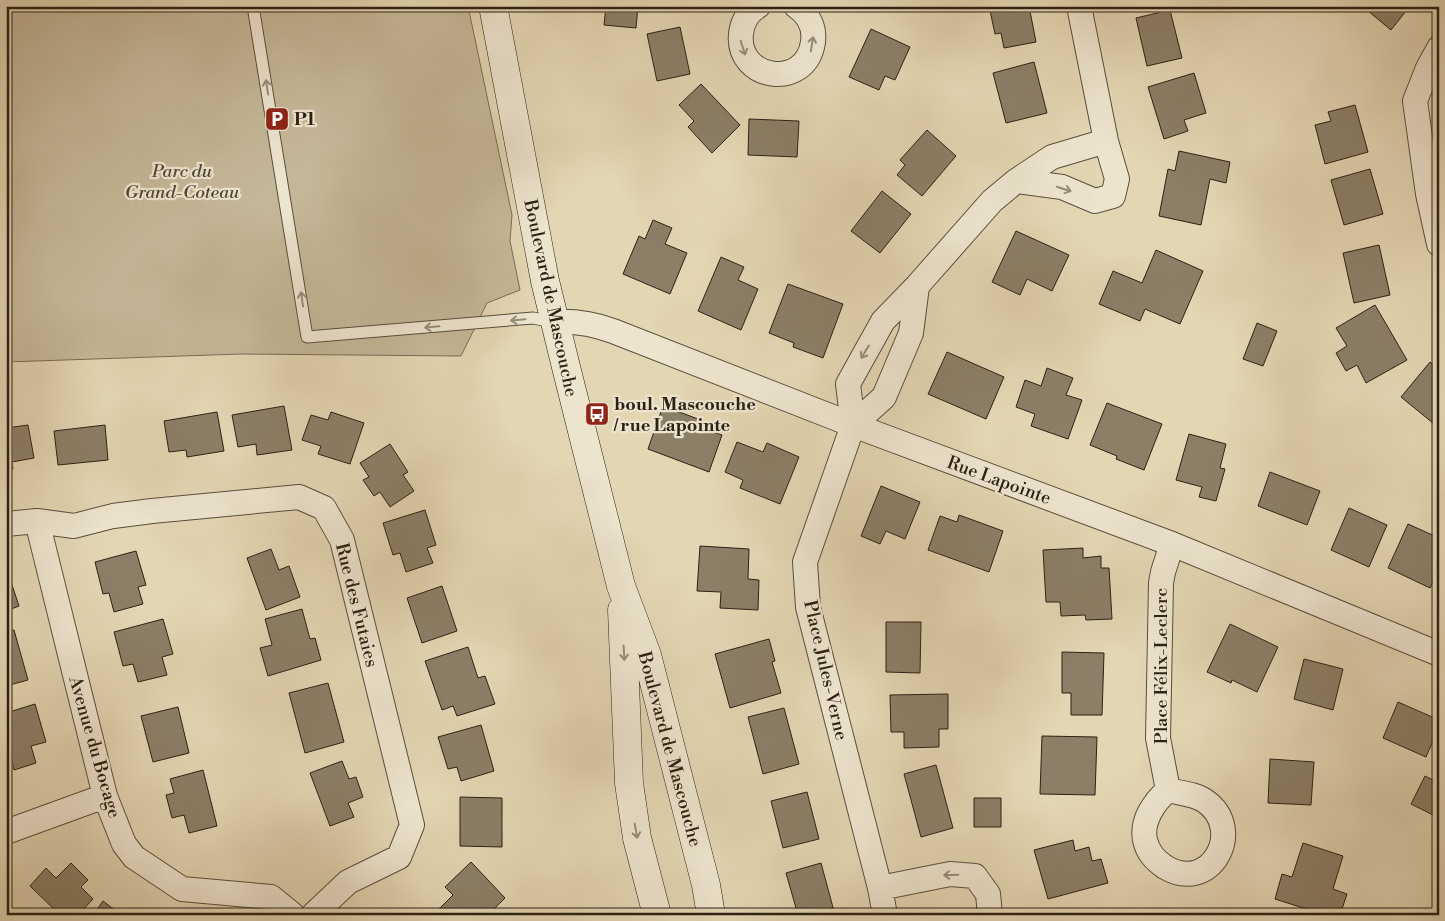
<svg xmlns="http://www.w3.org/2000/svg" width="1445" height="921" font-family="'Libre Bodoni',serif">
<rect width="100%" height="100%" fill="#e3d6b3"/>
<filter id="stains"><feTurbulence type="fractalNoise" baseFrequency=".004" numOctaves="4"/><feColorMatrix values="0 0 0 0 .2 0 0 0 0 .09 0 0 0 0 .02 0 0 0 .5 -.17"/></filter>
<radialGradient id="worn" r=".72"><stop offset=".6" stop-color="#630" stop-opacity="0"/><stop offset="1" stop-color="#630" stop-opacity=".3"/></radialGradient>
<path fill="#c4b798" stroke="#786c56" d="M6,6H468L512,215L510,241L520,290L487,303L461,356L241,354L6,362Z"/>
<path fill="#8b7f67" stroke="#2b2115" d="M606,6H638L636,28L604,25Z
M989,6H1029L1036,42L1004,48L1001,33L995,34Z
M1362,6H1410L1391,30Z
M1170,10L1182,58L1147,66L1136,18Z
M680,27L690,74L657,81L647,34Z
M871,29L910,47L895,80L885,76L879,90L849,77Z
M1034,62L1047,113L1006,123L993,73Z
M1194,73L1206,113L1184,120L1188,131L1164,139L1148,87Z
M701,84L740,125L712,153L688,127L694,121L679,105Z
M1355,105L1368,152L1325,164L1315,125L1331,121L1328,112Z
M749,119L799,121L797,157L748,155Z
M927,130L956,156L922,196L897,175L905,165L900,160Z
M1179,151L1230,162L1226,183L1210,179L1201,225L1159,216L1168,169L1175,171Z
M1370,169L1383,214L1344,225L1331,180Z
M882,191L911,214L880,253L851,231Z
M653,220L672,228L665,244L687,253L670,294L623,274L639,236L645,239Z
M1016,231L1069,255L1052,291L1027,279L1020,295L992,282Z
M1379,245L1390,295L1354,303L1343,253Z
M1156,250L1203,271L1180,324L1145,309L1140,321L1099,304L1113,271L1142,283Z
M721,257L744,267L738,280L758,289L741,330L698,311Z
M788,284L843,304L823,358L793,347L794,343L769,333Z
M1375,305L1407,360L1366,383L1357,365L1346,371L1336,353L1347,346L1336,328Z
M1257,323L1277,331L1263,366L1243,359Z
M947,352L1004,377L986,419L928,394Z
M1430,362L1439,370V428L1401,397Z
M1047,368L1073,378L1066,395L1082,400L1068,439L1031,426L1035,414L1016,407L1025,380L1041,386Z
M1107,403L1162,424L1144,470L1116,459L1117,456L1090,445Z
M284,406L292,450L257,455L256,444L238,447L232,415Z
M663,406L706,422L704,429L722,435L709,472L648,449Z
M217,412L224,451L187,457L186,450L169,452L164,421Z
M331,412L364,423L350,464L318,454L321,446L302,440L311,415L328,420Z
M28,425L34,458L12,462L13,469L6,470V428Z
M105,425L108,460L58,465L54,431Z
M1189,434L1226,444L1220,468L1225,469L1216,501L1199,497L1202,487L1176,480Z
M737,442L763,452L767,443L799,457L780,504L740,488L743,480L725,472Z
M390,444L408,472L403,475L414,491L390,507L380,492L374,496L363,480L369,477L360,463Z
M1270,472L1320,491L1307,525L1258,506Z
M881,486L920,502L905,539L886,531L880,544L861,536Z
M1349,508L1387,525L1369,567L1331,550Z
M425,510L436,545L427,548L433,563L406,572L400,553L393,555L383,523Z
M959,515L1003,531L989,572L928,550L940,516L957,522Z
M1408,524L1439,538V568L1430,588L1388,568Z
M700,546L749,549L748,579L759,580L758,610L720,608L721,592L697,591Z
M1083,548V558L1101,556V568H1109L1112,619L1086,620L1085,615L1061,616L1060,602H1046L1043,550Z
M271,549L279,570L289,566L300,597L266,610L247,558Z
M136,551L146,585L138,587L143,604L114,612L109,593L103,594L95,562Z
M10,579L19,606L6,611V580Z
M442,586L457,631L422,643L407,598Z
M302,609L310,639L315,638L321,660L268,676L260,648L272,645L265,619Z
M163,619L173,654L162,657L167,675L138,682L133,664L123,666L114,632Z
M886,622H921L920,673L886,672Z
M1230,624L1278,647L1257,692L1232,680L1231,683L1207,672Z
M14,630L28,680L6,686V632Z
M769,639L775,661L772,662L781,693L730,708L715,654Z
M468,647L478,678L485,676L495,704L457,716L453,706L442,710L425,661Z
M1062,652L1104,653L1102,715H1071V693H1062Z
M1304,659L1343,669L1333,710L1294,699Z
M328,683L344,742L305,753L289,693Z
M948,694V729H939V747L904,748V732H891L890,695Z
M1398,702L1439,720V727L1426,757L1383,738Z
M35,704L46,742L31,746L36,763L14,770L9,751L6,752V713Z
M178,707L189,753L153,762L141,716Z
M784,708L799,764L763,774L748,717Z
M481,725L494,771L461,781L457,767L448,769L438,737Z
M1042,736L1097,737L1095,795L1040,794Z
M1270,759L1314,762L1311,805L1268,803Z
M342,761L349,779L356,777L363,797L348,803L354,817L330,826L310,773Z
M936,765L953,828L921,837L904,774Z
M203,770L217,826L189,833L184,815L172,818L166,795L174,793L170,779Z
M1425,776L1439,783V807L1435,816L1411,804Z
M807,792L819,839L783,848L771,801Z
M460,797L502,798V847L460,846Z
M974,798H1001V827H974Z
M1073,840L1075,851L1089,847L1092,861L1101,859L1108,883L1048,899L1034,850Z
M1303,843L1343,856L1333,889L1347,894L1340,915H1325L1275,899L1282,874L1292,877Z
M471,862L505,898L488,915H435L434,914L453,895L445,887Z
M71,863L88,880L81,887L93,899L78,915H60L30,886L46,868L56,878Z
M821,863L835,915H798L786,873Z
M103,901L121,915H93Z"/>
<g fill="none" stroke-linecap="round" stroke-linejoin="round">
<defs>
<path id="lane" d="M253,6L307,337L533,318L553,322"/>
<path id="street" d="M758,6C748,12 742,23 741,34C736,80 806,91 813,42C815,27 808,14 796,6
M1439,48L1428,68L1415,101L1428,194L1439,244
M1016,181L1062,187L1095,201L1113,196L1117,179L1106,141L1079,6
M555,322C576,321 594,324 613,331L853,425L1172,544L1439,654
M853,425L884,397L911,333L917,286
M37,521L74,526L113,516L152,511L299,497L324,508L342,540L412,825L399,857L348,882L313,915
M6,524L37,521L105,796L124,844L134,857L182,889L271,897L293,915
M1168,790C1180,793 1195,794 1205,801C1246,829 1211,895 1165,867C1155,860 1148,853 1145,840C1141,821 1154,802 1168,790Z
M1168,790L1158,738L1161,583L1163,572L1172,544
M6,832L105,796
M880,888L950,874L975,876L988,894L990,915
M885,915L880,888L808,607L805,562L853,425L848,384L883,321L917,286L992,201L1016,181L1052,157L1106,141"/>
<path id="secondary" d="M493,6L545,281L566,367L621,586L647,655L706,885L711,915
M622,610L629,783L637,838L657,915"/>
</defs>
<use href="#lane" stroke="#594e3c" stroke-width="13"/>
<use href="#street" stroke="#594e3c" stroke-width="26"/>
<use href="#secondary" stroke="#2b2115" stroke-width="29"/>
<use href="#lane" stroke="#ede4ce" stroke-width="11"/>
<use href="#street" stroke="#ede4ce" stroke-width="24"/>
<use href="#secondary" stroke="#ede4ce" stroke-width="28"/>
</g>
<defs><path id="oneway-shaft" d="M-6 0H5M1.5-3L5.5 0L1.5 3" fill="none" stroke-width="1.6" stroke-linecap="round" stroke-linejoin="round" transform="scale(1.25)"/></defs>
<g stroke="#968c7b">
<use href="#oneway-shaft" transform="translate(812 44) rotate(-81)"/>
<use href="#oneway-shaft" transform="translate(743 48) rotate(72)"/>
<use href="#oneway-shaft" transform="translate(267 87) rotate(-99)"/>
<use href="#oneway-shaft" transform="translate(1064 189) rotate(18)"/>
<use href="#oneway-shaft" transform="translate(302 299) rotate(-98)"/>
<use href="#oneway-shaft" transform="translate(518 320) rotate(175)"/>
<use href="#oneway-shaft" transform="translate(432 327) rotate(175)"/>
<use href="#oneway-shaft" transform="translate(865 352) rotate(121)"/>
<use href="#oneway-shaft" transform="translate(624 653) rotate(87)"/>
<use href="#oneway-shaft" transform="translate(636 831) rotate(80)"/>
<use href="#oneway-shaft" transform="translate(951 875) rotate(178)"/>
</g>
<defs>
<symbol id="parking-square" viewBox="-11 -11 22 22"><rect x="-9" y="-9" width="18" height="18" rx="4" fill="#8f2418" stroke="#ede4ce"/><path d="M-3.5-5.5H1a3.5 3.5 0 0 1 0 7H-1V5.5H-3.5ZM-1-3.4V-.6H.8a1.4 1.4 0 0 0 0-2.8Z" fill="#fff"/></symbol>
<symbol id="bus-square" viewBox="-11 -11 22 22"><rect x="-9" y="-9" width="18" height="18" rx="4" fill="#8f2418" stroke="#ede4ce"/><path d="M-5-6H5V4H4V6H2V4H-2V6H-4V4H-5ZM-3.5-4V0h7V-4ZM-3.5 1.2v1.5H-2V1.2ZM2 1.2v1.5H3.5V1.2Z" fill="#fff"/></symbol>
</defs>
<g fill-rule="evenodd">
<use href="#parking-square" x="263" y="105" width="28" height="28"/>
<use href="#bus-square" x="583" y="400" width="28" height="28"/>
</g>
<g text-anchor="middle" stroke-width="4.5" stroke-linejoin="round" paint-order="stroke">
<g font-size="18" font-weight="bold" fill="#2b2115" stroke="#ede4ce" text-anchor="start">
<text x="294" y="125">P1</text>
<text x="614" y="410">boul. Mascouche<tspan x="614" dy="21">/ rue Lapointe</tspan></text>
</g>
<g font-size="18" font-style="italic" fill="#514636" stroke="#ede4ce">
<text x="182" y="177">Parc du<tspan x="182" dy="21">Grand-Coteau</tspan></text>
</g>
<g font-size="18" fill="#2b2115" stroke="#ede4ce">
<text transform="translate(551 298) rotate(78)" y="6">Boulevard de Mascouche</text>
<text transform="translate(999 480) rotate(20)" y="6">Rue Lapointe</text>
<text transform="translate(357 605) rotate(76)" y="6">Rue des Futaies</text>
<text transform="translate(1161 666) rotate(-90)" y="6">Place Félix-Leclerc</text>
<text transform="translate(826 670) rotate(77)" y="6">Place Jules-Verne</text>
<text transform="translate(95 747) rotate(74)" y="6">Avenue du Bocage</text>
<text transform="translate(670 749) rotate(75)" y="6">Boulevard de Mascouche</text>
</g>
</g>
<rect width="1445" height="921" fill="none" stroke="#e3d6b3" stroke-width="25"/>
<rect x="8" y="8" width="1430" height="906" fill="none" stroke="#2b2115" stroke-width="2.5"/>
<rect x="12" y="12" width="1420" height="896" fill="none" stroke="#2b2115"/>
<rect width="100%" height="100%" filter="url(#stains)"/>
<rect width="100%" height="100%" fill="url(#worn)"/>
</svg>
